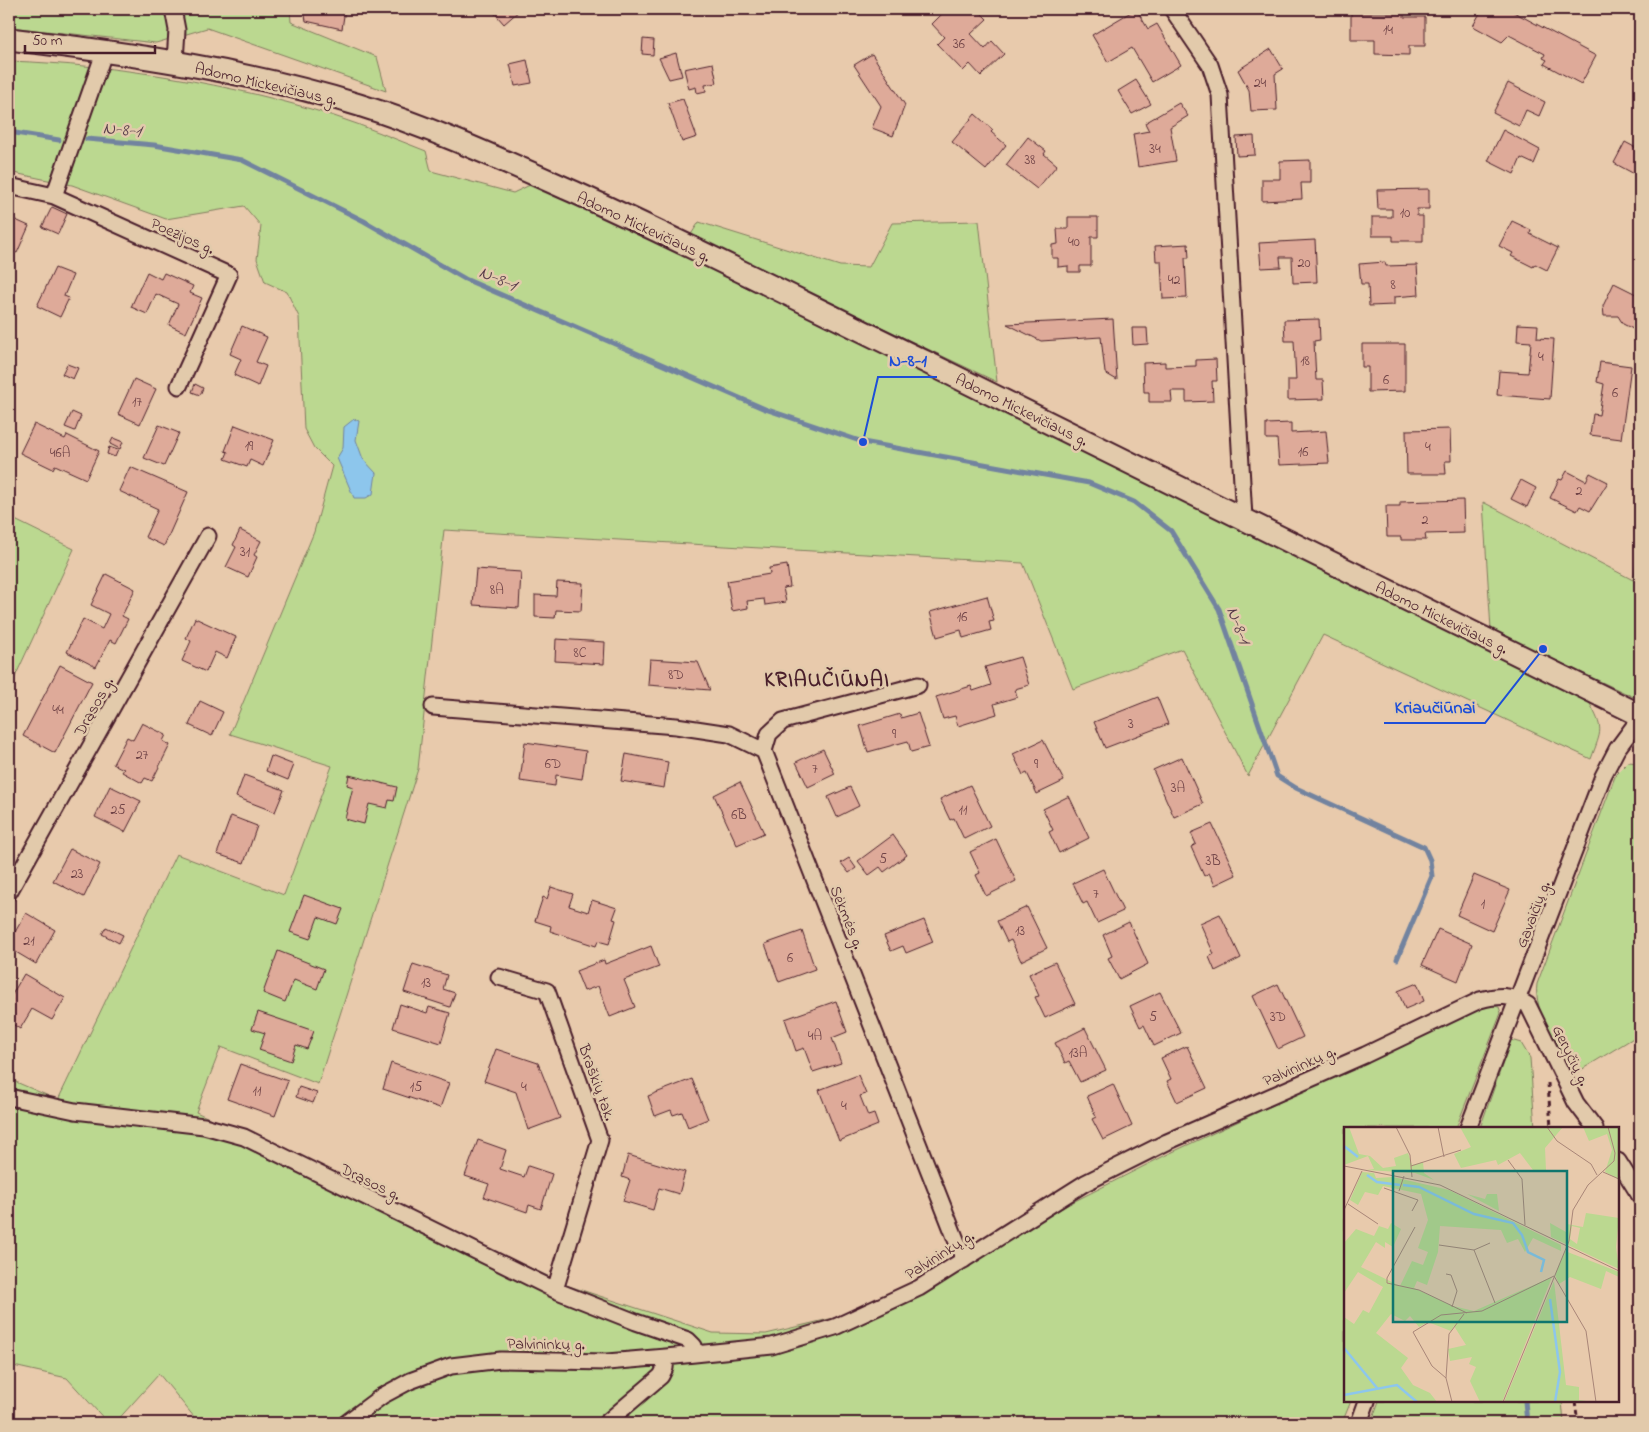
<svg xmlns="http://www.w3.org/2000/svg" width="1649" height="1432" font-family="'Indie Flower',sans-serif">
<rect width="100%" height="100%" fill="#e8caac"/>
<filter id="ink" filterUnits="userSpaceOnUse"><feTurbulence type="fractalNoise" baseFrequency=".02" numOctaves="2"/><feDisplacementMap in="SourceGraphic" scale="10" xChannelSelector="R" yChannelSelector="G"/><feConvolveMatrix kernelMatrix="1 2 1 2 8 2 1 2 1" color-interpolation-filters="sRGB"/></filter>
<g filter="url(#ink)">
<path fill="#bbd890" stroke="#827c5e" d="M9,9H290L291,22L377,57L386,91L207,28L156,43L9,27Z
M9,61C118,65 229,83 334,116C365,126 395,139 426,151L431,171L513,193L530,185L639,233L750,286L1589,702C1604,730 1602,729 1591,759L1323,635L1248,776L1182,649L1073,689L1023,563L444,530L418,769L318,1084L221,1047L196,1112L569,1286L713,1333L766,1334L846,1315L957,1272L1067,1205L1164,1156L1488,1005L1499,1007L1501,1013L1456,1128H1345V1401H1351L1342,1423H199L159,1374L115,1423H108L67,1378L9,1365V1079L58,1100L176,854L284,895L332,766L230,734L314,532L332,466L314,448L304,429L299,317L287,292L265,282L257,259L261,226L244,206L166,219L72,185L9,172Z
M979,221L997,382L690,236L699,222L840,266L869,267L892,223Z
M1483,502L1633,580L1640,544V700L1491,630Z
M9,517L74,549L9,690Z
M1628,762L1640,763V1034L1571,1076C1559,1051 1533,1011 1537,984L1616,774Z
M1511,1040L1521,1043L1530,1058L1535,1128H1480Z
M1379,1401H1562L1564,1423H1371Z"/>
<path fill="#8dc6ec" stroke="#72839f" d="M354,419L359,421L356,440L363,459L376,473L373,494L366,498H354L337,458L343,448L344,427Z"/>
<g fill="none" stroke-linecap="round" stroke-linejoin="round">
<path stroke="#72839f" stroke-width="5" d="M9,132L59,140
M87,139L154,145L242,160L364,221L465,279L765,409L863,442L1089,483L1134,502L1171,531L1219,609L1277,776L1296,788L1424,847L1430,860L1432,876L1397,959
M1525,1401L1527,1423"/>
</g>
<path fill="#deaa99" stroke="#4a1f2b" d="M304,9H345L342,29L306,21Z
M491,9H518L520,10L504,24Z
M947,9H977L987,19L971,34L985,49L992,41L1004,54L981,76L970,64L963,71L937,44L944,37L932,24Z
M1136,9L1148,29L1157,24L1181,65L1152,82L1132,48L1108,62L1092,35Z
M1472,9H1508L1596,56L1581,84L1544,64L1547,60L1543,58L1545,54L1509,35L1502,42L1473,26L1480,13Z
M1351,13H1404V17H1425V46H1409V55L1375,54V40H1351Z
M643,39L654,40L653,55L642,54Z
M1271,49L1283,69L1275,74L1277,110L1251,111L1249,90L1238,70Z
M676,53L682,76L669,79L659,58Z
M872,54L905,105L893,136L872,128L881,106L854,65Z
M527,60L532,83L515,86L510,64Z
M713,63L717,83L705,85L706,91L697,93L696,87L689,89L684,69Z
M1136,80L1151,104L1132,114L1118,91Z
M1508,83L1545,102L1539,116L1526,110L1519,126L1493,113Z
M683,99L697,137L682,142L668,103Z
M1179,103L1188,116L1170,127L1176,161L1138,167L1133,134L1149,131L1145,123Z
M975,114L993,130L991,132L1006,145L986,170L952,142Z
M1503,130L1540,150L1534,164L1521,158L1514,174L1488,161Z
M1254,136L1255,155L1237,156L1236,137Z
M1028,137L1046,151L1044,154L1057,165L1037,189L1006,165Z
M1625,142L1640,150V177L1614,163Z
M1310,160V183H1301L1302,199L1262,201V179H1280V161Z
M1429,189V209H1417V216H1423V241H1393V236H1372V217H1392V209H1378L1377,190Z
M52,207L67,214L58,234L42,227Z
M9,217L29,226L17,253L9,250Z
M1068,217H1098V237H1091V266H1080V272H1068V266L1058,267V258H1052V245L1058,244L1057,229H1068Z
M1512,221L1531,230L1530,234L1558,248L1547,270L1535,264L1533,267L1511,256L1513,253L1499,246Z
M1315,240L1317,282L1293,283L1292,257H1280L1281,267L1261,268L1259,243Z
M1188,244L1189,258H1185L1187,298L1163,299L1161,261H1156L1155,246Z
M1385,262L1386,266L1417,265L1419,295L1394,297V305L1369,306L1368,284H1361L1359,264Z
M55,268L73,275L64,296L69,298L60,317L37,306Z
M147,272L161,279L164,273L193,286L190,293L202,298L186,333L169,325L178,304L156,294L147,314L131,307Z
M1614,283L1640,296L1638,300L1640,301V336L1637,331L1623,324L1618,316H1604L1603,306Z
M1113,319L1117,380L1105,373L1101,337L1041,341L1007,324Z
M1319,319L1320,340L1314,341L1316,380H1323L1324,399L1288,400V380H1296L1294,341H1285L1284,320Z
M1518,324L1538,325L1537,338L1554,339L1550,399L1497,395L1499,371L1528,373L1531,342L1517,341Z
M242,326L267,337L256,362L266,366L258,386L234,375L241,359L230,354Z
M1132,328H1147L1148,344L1133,345Z
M1362,344H1405V391L1368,392V367H1362Z
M1216,359L1217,381H1212L1213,401L1186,402V391H1171L1172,402H1149V392H1144L1143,363L1165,362V367L1196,366V360Z
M1600,362L1631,366L1621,439L1590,435L1593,414L1599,415L1604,384L1597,382Z
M67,364L78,368L73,379L62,374Z
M134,379L156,389L140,424L118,414Z
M195,384L203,388L200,395L192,392Z
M72,412L81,416L75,431L65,427Z
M1291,423V433L1326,431L1329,463L1279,465L1277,439H1266V424Z
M34,424L65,439L67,435L99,451L86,479L55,465L53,469L20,453Z
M159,425L179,433L164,466L144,458Z
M235,425L274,440L263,466L250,460L247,467L225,459L228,452L225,451Z
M1450,429L1451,461H1445L1446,474H1407L1406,430Z
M113,438L123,442L120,449L110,444Z
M1636,442L1640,443V458L1634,457Z
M109,447L118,450L115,457L107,454Z
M130,467L188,492L164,546L145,537L158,509L119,491Z
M1567,471L1586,481L1590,473L1608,482L1590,511L1580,506L1577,511L1550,498L1559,479L1562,480Z
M1521,480L1536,488L1527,507L1511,499Z
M1463,500L1464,533L1425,534L1426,540H1401V537H1387L1386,506H1400V502Z
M240,530L261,541L254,555L257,557L248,577L226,567L236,547L233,545Z
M787,565L790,587L783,588L786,602L765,605L764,599L747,601L748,608L732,611L727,581L770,574L769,568Z
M476,569L521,572L519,608L473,605Z
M106,574L135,589L122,616L128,619L116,643L110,640L96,667L67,652L83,619L102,629L109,614L91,605Z
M557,582L583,583L581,611L556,610L555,618L535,617V595L556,596Z
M987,596L994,621L989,622L991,630L963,638L961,630L937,637L930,612Z
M195,618L236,637L227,658L215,652L206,672L182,661L191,641L186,638Z
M556,639L605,642L604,664L555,661Z
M1020,657L1029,685L1015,689L1017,697L994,704L997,714L958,726L955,716L943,719L936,697L971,686L973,691L991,685L985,667Z
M650,659L698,662L710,690L648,685Z
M60,665L92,682L55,753L23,736Z
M1157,697L1168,724L1105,748L1094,722Z
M200,701L223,712L212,736L189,725Z
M918,713L929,747L911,752L908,741L868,752L860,726L900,714L901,718Z
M142,723L166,735L163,741L170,745L152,781L145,778L142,783L122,772L124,769L113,764L127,737L133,740Z
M1043,740L1064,781L1037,794L1027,773L1023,775L1013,754Z
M525,742L586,751L582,779L556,775L555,786L520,781Z
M823,749L835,774L808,787L796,762Z
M626,754L668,762L664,788L621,781Z
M271,756L294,765L288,780L266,771Z
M1182,757L1203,804L1174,817L1153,770Z
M244,775L284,790L275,812L236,797Z
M349,775L397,787L394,801L389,800L387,808L369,804L364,824L345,819L353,787L347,785Z
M740,782L764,833L737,845L714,795Z
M970,785L990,826L964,839L954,818L950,820L940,799Z
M110,786L141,801L125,832L95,817Z
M850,787L859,806L837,817L828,797Z
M1069,796L1089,838L1059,853L1049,832L1053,830L1043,809Z
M231,816L257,826L244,863L217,854Z
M1212,824L1236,875L1215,885L1209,873L1204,876L1191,847L1196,844L1191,833Z
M893,835L907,855L884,872L880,867L869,875L858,861Z
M996,839L1016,881L986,896L976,875L980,873L970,852Z
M70,849L100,864L84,897L53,881Z
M849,858L856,868L849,873L841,863Z
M1103,869L1123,911L1097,923L1087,902L1083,904L1073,883Z
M1474,875L1510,890L1492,931L1457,915Z
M551,887L573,894L569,906L588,912L592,900L617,908L613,919L616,920L609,944L598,941L596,946L550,931L551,926L535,921L543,897L547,899Z
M304,895L343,909L337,924L318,917L310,939L290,932Z
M1027,907L1047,948L1021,961L1011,940L1007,942L997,921Z
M26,913L55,930L36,964L9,948V929L15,932Z
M1220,914L1241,958L1215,971L1209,957L1214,954L1200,923Z
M924,920L933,942L906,953L903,946L891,951L884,936Z
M1129,922L1148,964L1119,979L1108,958L1112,956L1103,935Z
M106,927L123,935L119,943L102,934Z
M1438,929L1472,944L1458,981L1422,965Z
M802,931L815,969L779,982L765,944Z
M651,946L659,967L624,980L635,1007L610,1017L598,986L584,991L576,971L604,960L605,964Z
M278,951L324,969L317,989L294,980L285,1002L263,993Z
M1055,962L1075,1004L1045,1018L1035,997L1039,996L1029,974Z
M413,964L447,975L443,989L455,993L450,1007L404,992Z
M24,974L65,998L52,1020L32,1009L20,1029L9,1022V1005L12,999L10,998Z
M1417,983L1424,1001L1405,1009L1398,991Z
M1278,984L1303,1037L1278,1049L1253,996Z
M1160,992L1181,1033L1154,1046L1144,1025L1140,1027L1130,1006Z
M836,1001L847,1032L832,1038L841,1063L813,1072L804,1048L796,1051L785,1019Z
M400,1004L427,1013L429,1007L450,1013L441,1043L393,1028Z
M258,1012L314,1031L307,1049L296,1045L291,1061L259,1050L265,1033L252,1029Z
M1085,1028L1106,1070L1080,1082L1069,1061L1065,1063L1055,1043Z
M1187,1046L1207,1088L1177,1102L1167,1081L1171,1079L1161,1058Z
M496,1049L538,1063L560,1118L528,1130L516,1092L484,1081Z
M391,1063L449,1083L440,1108L383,1089Z
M240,1064L288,1081L275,1116L227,1099Z
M858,1075L866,1094L860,1096L868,1116L874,1114L878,1125L839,1141L819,1090Z
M692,1079L708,1119L688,1127L682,1112L673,1115L671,1110L655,1116L648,1096Z
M1113,1084L1132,1126L1103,1140L1092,1119L1096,1117L1087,1096Z
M299,1087L317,1093L313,1103L296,1097Z
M478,1140L506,1150L500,1169L524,1177L528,1166L552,1174L541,1209L529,1205L527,1212L484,1197L489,1184L465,1176Z
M628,1155L685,1172L679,1194L659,1188L653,1210L623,1201L630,1180L622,1177Z"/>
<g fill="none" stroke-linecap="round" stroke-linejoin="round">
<defs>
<path id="street" d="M173,9L177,30L175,61
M1172,9L1210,65L1220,95L1244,518
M9,186L54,196L229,275L179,386
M54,196L105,50
M918,685L783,721L769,734L764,751L964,1260
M433,707L676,726L729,734L764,751
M9,892L208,536
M499,977L547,991L600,1140L555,1290
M9,1097L75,1111L204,1126L244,1137L555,1290L636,1322L688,1340L694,1346L695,1354
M1468,1128L1603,776L1617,749L1640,718
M1618,1161L1640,1196
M346,1423L382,1396L410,1381L451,1366L501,1360L607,1362L666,1357L772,1346L835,1327L919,1288L1085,1183L1167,1142L1365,1055L1480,1000C1498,995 1511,994 1528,1005L1576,1103L1595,1128
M606,1423L661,1376L665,1368L666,1357
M1359,1423L1367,1401"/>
<path id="secondary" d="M9,39C127,53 245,70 359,105C433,128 504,161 574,192C693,246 810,306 928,363C1166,479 1403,597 1640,715"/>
</defs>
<use href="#street" stroke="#4a1f2b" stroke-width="19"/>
<use href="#secondary" stroke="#4a1f2b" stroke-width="25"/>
<path stroke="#4a1f2b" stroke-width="3" stroke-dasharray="5 4" stroke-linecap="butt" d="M1548,1083L1551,1128
M1575,1401L1578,1423"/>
<use href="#street" stroke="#e2caab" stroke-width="15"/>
<use href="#secondary" stroke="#e2caab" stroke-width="21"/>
</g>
</g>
<g text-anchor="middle" stroke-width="5" stroke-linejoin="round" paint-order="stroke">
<g font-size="14" fill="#6f4246">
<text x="1388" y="34">14</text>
<text x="959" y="48">36</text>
<text x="1260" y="87">24</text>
<text x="1155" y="153">34</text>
<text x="1030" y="164">38</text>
<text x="1405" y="217">10</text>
<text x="1074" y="246">40</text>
<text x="1304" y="267">20</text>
<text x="1174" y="284">42</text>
<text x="1393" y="289">8</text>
<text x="1541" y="361">4</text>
<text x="1305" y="365">18</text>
<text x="1386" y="384">6</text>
<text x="1615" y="397">6</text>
<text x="137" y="406">17</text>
<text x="249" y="450">19</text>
<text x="1428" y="451">4</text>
<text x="1303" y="456">16</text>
<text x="60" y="457">46A</text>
<text x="1579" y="495">2</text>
<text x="1425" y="524">2</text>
<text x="245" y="556">31</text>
<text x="497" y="594">8A</text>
<text x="962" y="621">16</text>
<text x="580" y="657">8C</text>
<text x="676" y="679">8D</text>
<text x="58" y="714">44</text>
<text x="1131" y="728">3</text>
<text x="894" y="738">9</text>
<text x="142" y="759">27</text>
<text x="553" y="768">6D</text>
<text x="1036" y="768">9</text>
<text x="815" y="773">7</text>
<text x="1178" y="792">3A</text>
<text x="118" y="814">25</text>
<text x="963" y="814">11</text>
<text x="739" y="819">6B</text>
<text x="883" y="863">5</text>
<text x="1213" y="865">3B</text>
<text x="77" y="878">23</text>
<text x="1096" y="898">7</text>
<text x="1483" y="908">1</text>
<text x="1020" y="935">13</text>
<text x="29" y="945">21</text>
<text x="790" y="962">6</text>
<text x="426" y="987">13</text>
<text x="1153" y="1021">5</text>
<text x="1278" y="1021">3D</text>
<text x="815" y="1040">4A</text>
<text x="1078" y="1057">13A</text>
<text x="416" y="1091">15</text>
<text x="524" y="1091">4</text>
<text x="257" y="1095">11</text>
<text x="844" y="1110">4</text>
</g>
<g font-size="16" fill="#4a1f2b" stroke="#e2caab">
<text transform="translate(266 83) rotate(13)" y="6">Adomo Mickevičiaus g.</text>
<text transform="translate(644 226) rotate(25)" y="6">Adomo Mickevičiaus g.</text>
<text transform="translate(183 235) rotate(24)" y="6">Poezijos g.</text>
<text transform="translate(1022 409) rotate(26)" y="6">Adomo Mickevičiaus g.</text>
<text transform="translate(1442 617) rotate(26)" y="6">Adomo Mickevičiaus g.</text>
<text transform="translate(93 706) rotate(-61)" y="6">Drąsos g.</text>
<text transform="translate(1532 914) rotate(-69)" y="6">Gavaičių g.</text>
<text transform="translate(848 917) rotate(68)" y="6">Sėkmės g.</text>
<text transform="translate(1572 1055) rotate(64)" y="6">Geryčių g.</text>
<text transform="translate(1299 1065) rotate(-24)" y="6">Palvininkų g.</text>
<text transform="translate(598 1082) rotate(70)" y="6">Braškių tak.</text>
<text transform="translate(371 1181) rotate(26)" y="6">Drąsos g.</text>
<text transform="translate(939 1254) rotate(-32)" y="6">Palvininkų g.</text>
<text transform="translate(546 1343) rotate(1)" y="6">Palvininkų g.</text>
</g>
<g font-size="18" font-style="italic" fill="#543848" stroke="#e2caab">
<text transform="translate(122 129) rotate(5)" y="6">N-8-1</text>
<text transform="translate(498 278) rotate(23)" y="6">N-8-1</text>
<text transform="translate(1239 625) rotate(70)" y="6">N-8-1</text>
</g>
<g font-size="21" font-weight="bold" letter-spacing="1" fill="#4a1f2b" stroke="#e2caab">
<text x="827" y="686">KRIAUČIŪNAI</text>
</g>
</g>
<g transform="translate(1344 1127)">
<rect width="275" height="275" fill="#e8caac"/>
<path d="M0,0H5L15,27L26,29L39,41L52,39L50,31L64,26L68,38L79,35L80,46L90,53L71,46L23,43L30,42L24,29L0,38ZM116,0H219L201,21L202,43H189L176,26L154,38L152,33L117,41L110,27L127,20ZM239,0H275V53L261,45L268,23L263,7L245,14ZM18,45L30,46L32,51L49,50L105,63L217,118V124L189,111L181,125L174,112L163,116L157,103L96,99L94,125L83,158L73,154L70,161L109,179L130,184L208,150L158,275H136L126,254L132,240L125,237L128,230L106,234L104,222L122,218L110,199L107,204L84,195L75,200L66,189L61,194L47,187L32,206L64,231L57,241L69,258L86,266L93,275H0V190L10,197L19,183L25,186L39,160L14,145L0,166V116L12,102L30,109L35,99L44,102L47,96L57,102L49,120L41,115V121L32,115L17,140L56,159L68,134L79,138L84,125L74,121L84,93L77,67L39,59L34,68L21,65L14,78L6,73ZM123,67L141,72L143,67H153L155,84ZM242,86L275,91L272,120L275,142L207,110L206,96L222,105L223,97L239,100ZM228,99L236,101L233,117L226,112ZM221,124L275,145V150L262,144L257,162L226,150L215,157L211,148ZM210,154L222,258L235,260V273L250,275H160Z" fill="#bbd890" fill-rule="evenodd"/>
<path fill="none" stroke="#8dc6ec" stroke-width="2.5" d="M0,19L14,30M23,48L33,55L56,58M59,58L75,60L130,87L169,96L178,108L184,125L200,133L197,145M206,172L216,245L211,275M0,221L33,261M0,268L53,258L73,275"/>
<path fill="none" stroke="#a98678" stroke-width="1" d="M52,0L66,28L68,50M94,0L100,30M203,0L213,14L247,37L253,48M164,33L178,52L181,98M0,39L96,58L275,144M67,39L117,23M259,45L275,52M40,61L74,73L68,84M55,64L60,49M4,77L34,97M0,83L18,44M71,100L43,151V156L75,163L123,186M146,116L130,123L151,176M95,118L130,123M102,147L107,148L113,164L108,180M210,149L242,204L252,275M102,251L105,207L120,187M108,275L102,251L88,239L69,205L97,188L138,184L210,149M159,275L225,114L229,83L244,58L270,34L271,26L264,0"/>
<path fill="#0f766e" fill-opacity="0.15" stroke="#0f766e" stroke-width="2.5" d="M49,44H223V195H49Z"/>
<rect width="275" height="275" fill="none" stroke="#4a1f2b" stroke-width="2.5"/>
</g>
<path fill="none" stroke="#1d4ed8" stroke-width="2" d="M863 442L878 377H937M1543 649L1485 723H1384"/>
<g fill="#1d4ed8" stroke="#e2caab" stroke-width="2">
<circle cx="863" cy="442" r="5"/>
<circle cx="1543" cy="649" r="5"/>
</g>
<g font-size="18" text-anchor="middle" font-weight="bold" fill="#1d4ed8" stroke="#e2caab" stroke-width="5" stroke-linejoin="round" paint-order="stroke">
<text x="908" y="366">N-8-1</text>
<text x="1435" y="713">Kriaučiūnai</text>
</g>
<rect width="1649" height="1432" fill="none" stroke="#e2caab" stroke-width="30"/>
<rect x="15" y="15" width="1619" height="1402" fill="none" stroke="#4a1f2b" stroke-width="2" filter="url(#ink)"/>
<path d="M25 45v8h130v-8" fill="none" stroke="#4a1f2b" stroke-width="2.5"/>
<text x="32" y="45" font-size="15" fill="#4a1f2b" stroke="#e2caab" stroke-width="4" paint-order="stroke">50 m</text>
</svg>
